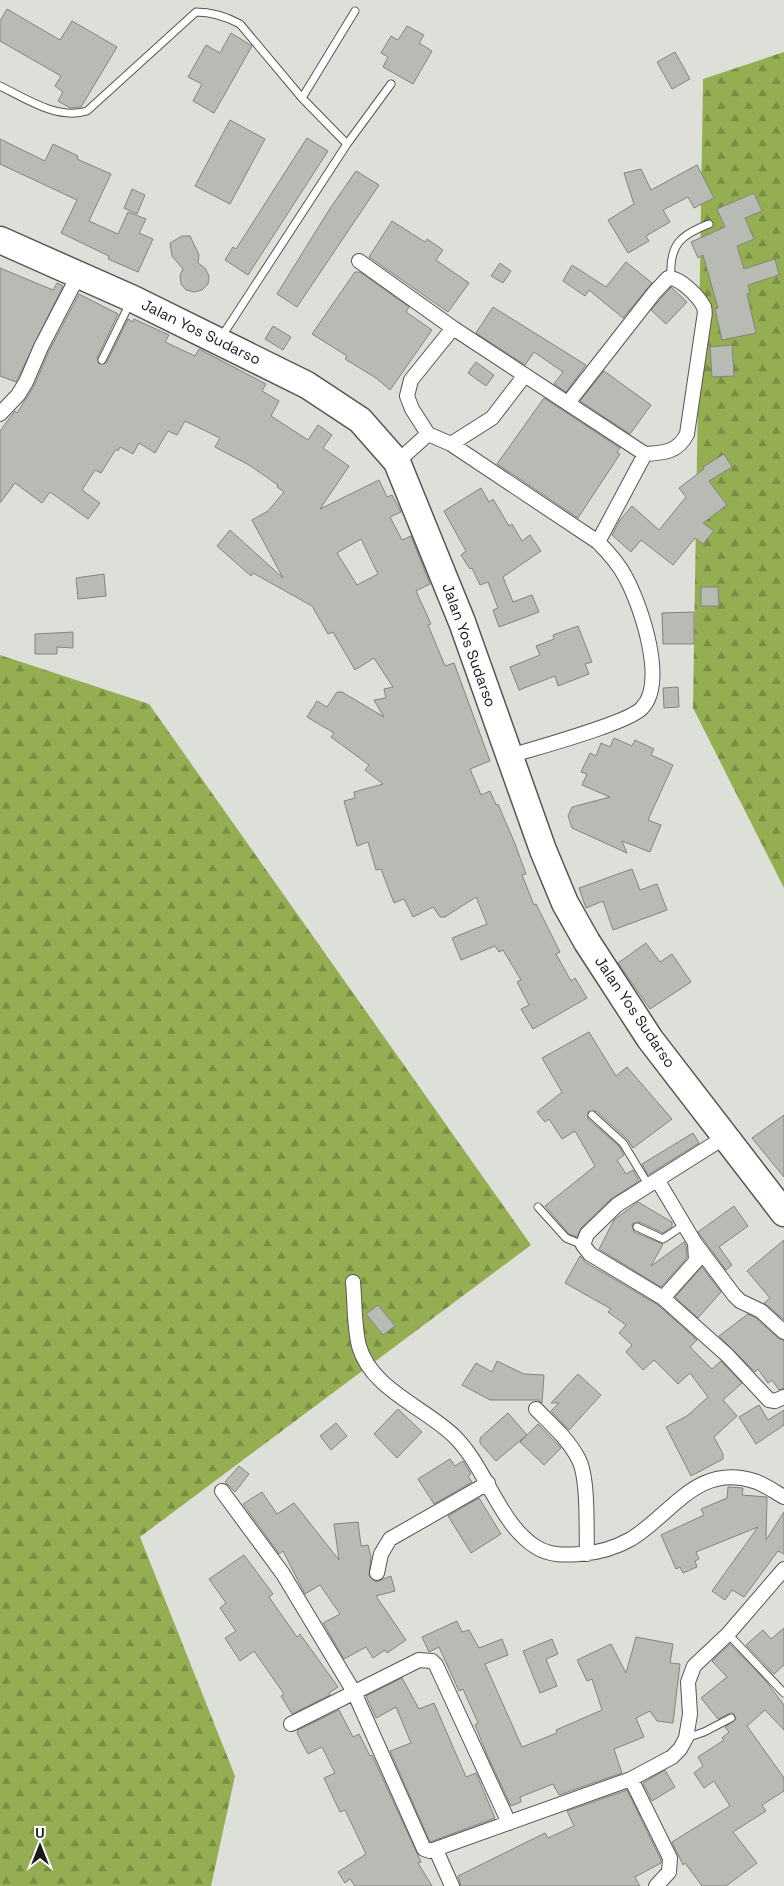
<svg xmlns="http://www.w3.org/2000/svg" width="784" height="1886" font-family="'Space Grotesk',sans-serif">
<defs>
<pattern id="forest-firs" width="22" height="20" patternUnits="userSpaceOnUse" patternTransform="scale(1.25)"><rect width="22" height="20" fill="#95ae52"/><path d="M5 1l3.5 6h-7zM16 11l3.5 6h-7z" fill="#798d43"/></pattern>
</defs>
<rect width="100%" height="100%" fill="#dde0d9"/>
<path fill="url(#forest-firs)" d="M784,52V888L693,708L703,79Z
M0,655L149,704L531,1245L140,1537L235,1776L211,1886H0Z"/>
<path fill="#b8bab4" stroke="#82857e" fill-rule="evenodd" d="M7,9L60,40L72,21L117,47L81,107L70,108L58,101L63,92L55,86L61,76L0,41V21Z
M407,26L424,35L419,43L432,51L413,84L383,67L388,57L381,53L391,36L398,40Z
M231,33L252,46L214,113L193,101L202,84L188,77L206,45L220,53Z
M675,52L690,79L672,89L657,62Z
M230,120L265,139L230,204L195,186Z
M307,138L328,151L248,275L225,260L233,247L236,249Z
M0,139L45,161L53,144L78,156L77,159L111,174L89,221L118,234L128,212L146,219L139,233L153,239L138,272L108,259L109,256L61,233L77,200L0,164Z
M697,165L714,198L694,208L688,197L663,210L670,222L646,236L649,241L628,253L608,220L634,204L624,173L641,169L651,190Z
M356,171L379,185L297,307L277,294L329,210Z
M132,189L145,195L137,214L124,208Z
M754,193L762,211L745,218L754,239L737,246L744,269L775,259L779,275L748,285L750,293L747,294L756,333L722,340L715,309L718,308L703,255L698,258L691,242L725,227L717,209Z
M392,221L425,242L427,239L443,250L436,260L469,283L448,312L369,257Z
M182,236H190L199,255L198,263L205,268L209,276L208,284L202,290L194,292L186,290L181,284L180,275L183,269L172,256L170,243Z
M626,262L652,283L623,318L589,290L585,296L563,281L572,265L606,287Z
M500,263L511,271L503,283L491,276Z
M0,268L53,290L57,283L63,286L16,382L0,376Z
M355,272H360L409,307L406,312L432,330L390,390L376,378L345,359L347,356L312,334Z
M671,287L687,302L666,324L651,310Z
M79,294L118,314L97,358L99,364L107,362L128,319L133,322L134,319L169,335L165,342L195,356L199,349L266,384L262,391L279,401L271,416L308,440L318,425L332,435L323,448L349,466L320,509L379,480L387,497L392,495L401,512L390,517L402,540L411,536L430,584L416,591L431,624L428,625L445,666L454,663L490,761L470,769L481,795L490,791L496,805L498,804L515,844L526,874L522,875L534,905L536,904L560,952L556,954L571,981L575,978L587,998L533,1029L521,1009L529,1005L517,982L521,980L503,950L499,952L495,946L461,960L452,938L487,924L476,897L445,917H440L433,907L413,917L404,899L394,903L381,869L376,870L368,842L357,846L344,801L355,798L354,792L383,784L365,770L369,765L331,737L334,733L307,717L317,701L327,707L337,692H342L384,717L374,700L386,698L384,689L393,687L374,658L355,670L333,632L328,634L312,606L253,573L251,576L217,546L230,530L283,578L252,520L268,511L284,492L277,487L278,485L249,465L215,447L220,438L185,421L177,435L168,431L155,453L139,443L133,454L120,447L118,451L116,449L101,473L95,470L82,490L100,503L88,519L50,492L42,503L15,483L0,503V431L15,411L17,413L34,386L49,351ZM361,539L378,574L357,585L337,553Z
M493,307L586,365L566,392L554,384L563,372L534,352L525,365L476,333Z
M273,326L291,337L283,350L265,339Z
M732,345L734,376L712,377L710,347Z
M476,362L494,375L486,386L468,373Z
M604,371L651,405L630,434L580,401Z
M544,398L620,448L617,452L620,454L578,518L497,464Z
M724,454L732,467L709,481L727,505L703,523L714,531L703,544L695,538L673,565L641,540L631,552L612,535L620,520L632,506L659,530L686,497L679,488L704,469L703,467Z
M481,488L489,502L493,499L509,526L512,524L522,541L530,535L541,551L503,577L513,602L532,595L539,612L499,627L493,610L498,608L488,582L480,585L472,568L470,569L461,555L466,551L444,511Z
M104,574L106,596L78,599L76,578Z
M701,587H718L719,606H701Z
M694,612V644H663L662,613Z
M578,626L592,662L585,664L589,674L558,686L555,676L519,690L510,667L540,655L536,646L554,639L553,635Z
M73,632V648L57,647V654H35V634Z
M678,687L679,707L664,708L663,688Z
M614,738L632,746L635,740L654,749L651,755L673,765L648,820L661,825L650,852L622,841L627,853L572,828L568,816L572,807L610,797L582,785L587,774L581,772L590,753L596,756L601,743L610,747Z
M632,869L640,890L657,884L667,910L613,930L603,901L586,908L579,888Z
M646,943L660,962L672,954L691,982L650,1009L618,963Z
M589,1032L616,1076L627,1067L672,1119L633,1148L627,1139L596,1111L588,1112V1119L619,1146L624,1155L617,1160L626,1174L633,1170L639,1181L611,1199L581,1228L577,1237L569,1234L545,1206L595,1166L575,1131L562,1139L549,1119L545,1122L537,1112L562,1092L542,1058Z
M784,1115V1177L752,1138Z
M693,1133L699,1143L648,1175L642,1164Z
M638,1202L672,1222V1227L663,1233L639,1222L632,1224L634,1232L663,1244L651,1266L684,1242L686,1246L687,1258L661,1287L599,1249L614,1220Z
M734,1206L748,1226L719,1247L732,1265L726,1270L698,1232Z
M784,1240V1320L764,1303L770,1298L747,1271Z
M580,1256L585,1262L658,1305L697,1340L690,1347L712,1369L721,1361L742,1383L723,1400L737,1416L714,1437L723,1454V1459L691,1476L666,1427L687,1416L708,1397L690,1373L678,1384L654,1360L643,1370L626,1352L632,1345L619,1333L626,1325L608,1312L611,1309L565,1283Z
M702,1267L721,1292L698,1318L675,1297Z
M378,1305L395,1326L383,1335L366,1314Z
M748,1314L756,1318L778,1338L784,1341V1388L779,1390L772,1380L768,1383L758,1369L755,1372L719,1336Z
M497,1361L524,1374L544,1375L542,1403L538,1400H490L462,1385L476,1363L492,1372Z
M578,1374L601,1395L569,1430L551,1411L559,1403H551Z
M759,1405L768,1420L784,1410V1425L756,1444L739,1417Z
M398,1409L422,1432L397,1458L374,1434Z
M508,1413L527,1435L496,1461L480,1443V1438Z
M336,1423L347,1436L331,1450L320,1436Z
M538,1424L561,1448L544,1465L520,1442Z
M450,1459L455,1466L463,1461L471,1474L468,1476L472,1482L434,1504L418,1479Z
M239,1466L249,1474L235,1492L225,1482Z
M728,1487L743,1488L742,1495L767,1497L766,1540L784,1512V1554L778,1551L744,1597L732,1590L725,1600L712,1591L758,1527L696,1552L699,1559L695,1561L697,1567L683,1573L680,1567L676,1569L661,1535L704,1515L701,1509L727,1498Z
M262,1492L277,1514L294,1503L339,1560L334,1524L358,1522L361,1546L368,1545L371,1557L369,1576L376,1582L391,1576L395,1591L376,1596L406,1640L387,1653L385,1650L373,1658L366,1647L344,1659L323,1623L340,1614L320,1585L305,1594L283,1551L279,1554L243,1504Z
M479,1498L501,1534L471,1553L448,1516Z
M244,1555L273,1594L269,1597L297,1637L300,1634L338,1687L329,1693L330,1695L292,1714L281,1696L284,1694L254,1651L240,1661L225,1638L236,1631L220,1608L226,1603L209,1579Z
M457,1621L462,1632L469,1630L479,1648L502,1639L508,1655L485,1664L522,1747L557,1733L556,1730L602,1710L592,1679L587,1681L577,1660L611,1644L626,1673L636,1637L673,1644L670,1663L680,1664L673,1723L657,1721L650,1711L636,1718L644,1737L614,1749L622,1773L559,1795L553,1784L520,1797L521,1802L511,1806L488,1757L475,1725L478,1723L463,1689L459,1691L439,1647L429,1652L422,1637Z
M784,1628V1665L774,1674L746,1645L763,1630L771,1639Z
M552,1639L558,1654L546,1659L557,1686L540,1693L523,1651Z
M730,1644L766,1681L784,1705V1730L765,1710L747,1726L784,1778V1791L762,1805L766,1811L733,1832L757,1863L726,1886H702L685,1863L683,1865L672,1842L730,1806L714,1781L704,1788L694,1773L703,1766L698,1757L724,1740L722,1738L729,1732L725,1727L736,1719L734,1714L731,1713L718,1719L701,1698L727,1677L712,1661Z
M402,1678L419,1709L434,1703L466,1777L476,1773L495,1818L430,1842L390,1751L411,1743L396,1707L376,1718L366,1696Z
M339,1710L353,1737L359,1734L370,1756L372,1755L421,1862L418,1863L432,1886H355L350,1879L345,1883L338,1872L366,1854L345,1810L340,1812L324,1778L335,1773L322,1747L308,1754L297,1733L298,1730Z
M665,1770L675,1787L652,1801L643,1783Z
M627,1790L661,1860V1863L635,1877L640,1886H461L458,1876L545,1833L548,1838L574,1826L567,1811Z"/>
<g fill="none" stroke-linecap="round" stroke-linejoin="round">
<defs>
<path id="lane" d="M0,86C27,99 57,120 87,111L196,12C212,12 225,16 240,24L302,98L347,144L222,336
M302,98L355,11
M347,144L391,84
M671,278C669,245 680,235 709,224
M102,360L130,303
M592,1115L623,1143L649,1186
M538,1207L566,1238L583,1245
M637,1227L663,1239L684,1225
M728,1634L784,1693
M686,1738L704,1732L731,1718"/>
<path id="street" d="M359,261L453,328L645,454C664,453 678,452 687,434L704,319C705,315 705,311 704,307C699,297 680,277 668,278L654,293L568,403
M453,328L411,380L407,396L412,409L428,434L451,444L598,542C610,554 619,564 626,578C641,606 667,682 642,708C629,723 535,748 510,756
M0,414L18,395L26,382L41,347L79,274
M451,444L492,418L525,375
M397,462L428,434
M598,542L645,454
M725,1137L617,1205L587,1234L583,1245L590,1254L663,1298L727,1355L769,1400L775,1401L784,1397
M658,1181L695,1243L734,1295L740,1301L761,1311L784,1332
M353,1282C355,1303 354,1326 359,1346C371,1389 424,1407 454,1436C486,1467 499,1524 536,1547C550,1556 566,1555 580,1554C598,1553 615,1548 631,1539C672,1514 697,1463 754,1481C764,1484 775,1492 784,1497
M663,1298L696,1261L695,1243
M536,1409C551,1424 568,1439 578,1458C589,1477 586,1531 587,1554
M222,1491L283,1574L354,1692L424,1849L430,1851L631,1779L672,1757L680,1749L686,1738L690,1714L688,1682L694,1666L728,1634L784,1569
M377,1573L381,1554L390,1539L488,1483
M291,1724L419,1660L432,1661L436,1665L509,1823
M631,1779L670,1858L669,1872L656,1886
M436,1850L452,1886"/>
<path id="highway" d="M0,240L133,299L307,385L360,420L397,462L462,622L543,850L565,903L587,942L650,1039L784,1213"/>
</defs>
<use href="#lane" stroke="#555751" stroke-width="9"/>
<use href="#street" stroke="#555751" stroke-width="16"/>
<use href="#highway" stroke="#555751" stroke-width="29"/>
<use href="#lane" stroke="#fff" stroke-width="7"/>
<use href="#street" stroke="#fff" stroke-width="14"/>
<use href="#highway" stroke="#fff" stroke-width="26"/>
</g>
<g text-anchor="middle" stroke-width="4.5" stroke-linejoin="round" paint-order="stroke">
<g font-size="15" fill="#1a1b19" stroke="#fff">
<text transform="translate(201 332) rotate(26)" y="5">Jalan Yos Sudarso</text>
<text transform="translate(469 645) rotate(70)" y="5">Jalan Yos Sudarso</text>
<text transform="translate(635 1012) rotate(56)" y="5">Jalan Yos Sudarso</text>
</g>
</g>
<g transform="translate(40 1846)" stroke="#ffffff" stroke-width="4" paint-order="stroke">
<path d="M0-4L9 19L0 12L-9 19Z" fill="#1a1b19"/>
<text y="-8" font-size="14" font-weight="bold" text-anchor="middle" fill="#1a1b19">U</text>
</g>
</svg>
